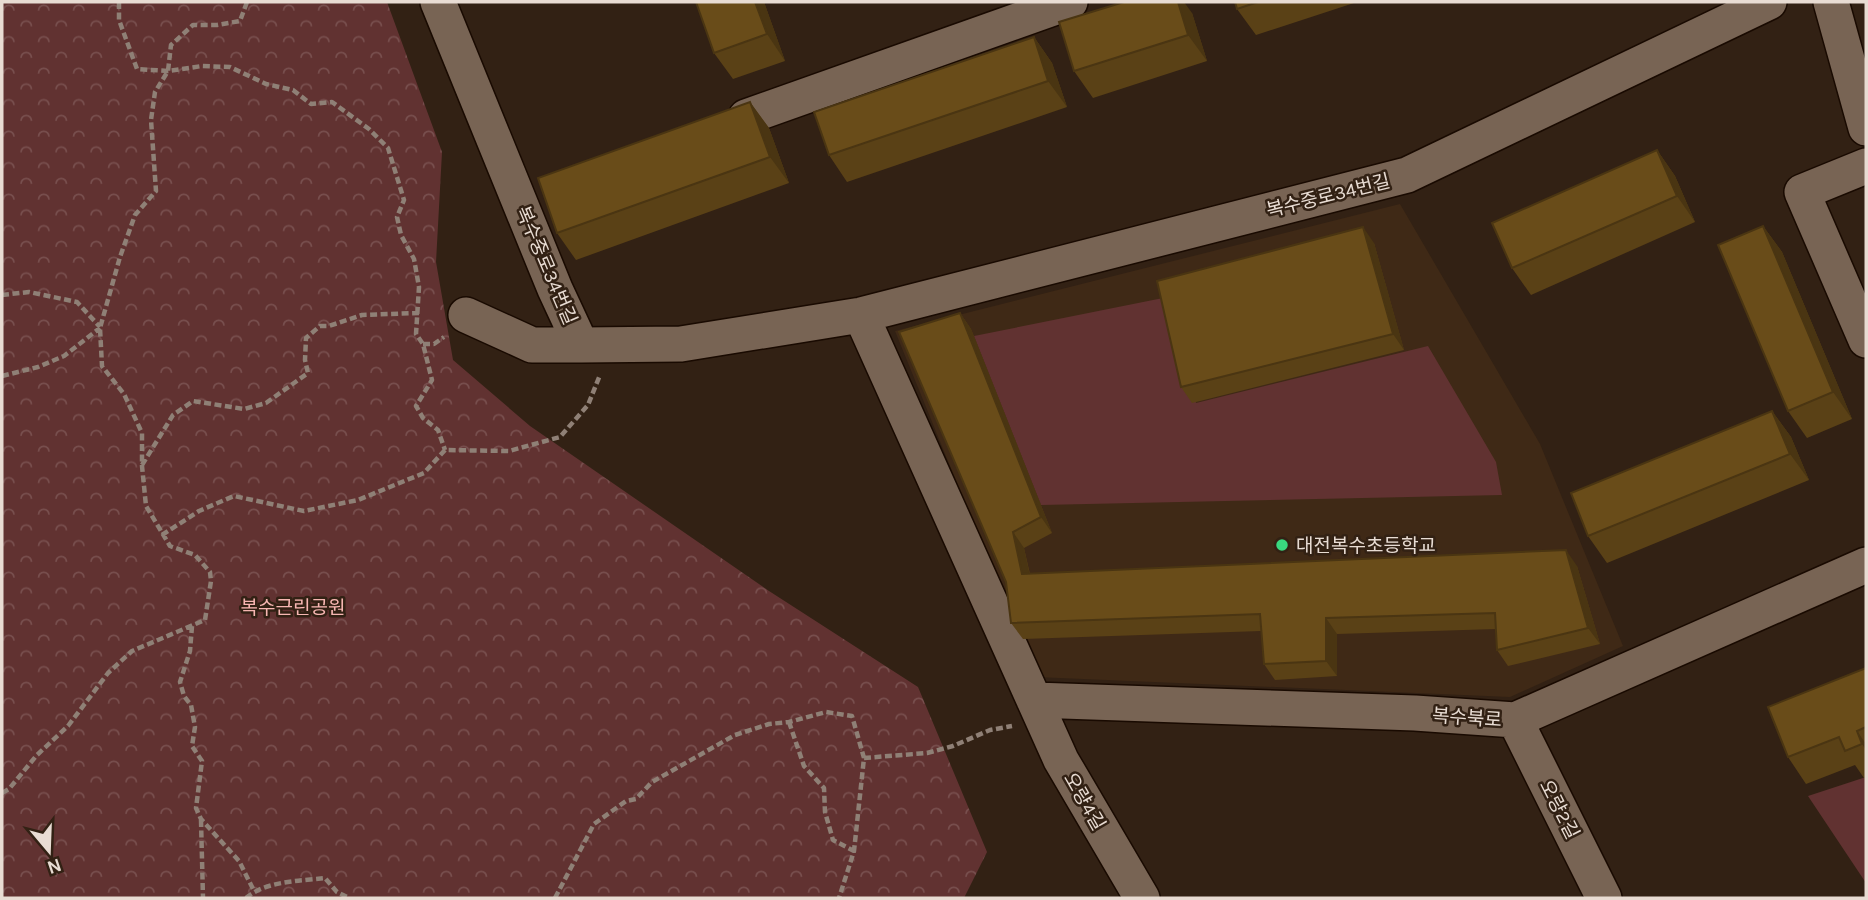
<svg xmlns="http://www.w3.org/2000/svg" width="1868" height="900" font-family="Karla,'Noto Sans KR',sans-serif">
<defs>
<pattern id="forest-crowns" width="20" height="18" patternUnits="userSpaceOnUse" patternTransform="scale(1.75)"><rect width="20" height="18" fill="#613231"/><path d="M2 6a3 3 0 1 1 6 0M12 15a3 3 0 1 1 6 0" fill="none" stroke="#784f4e"/></pattern>
</defs>
<rect width="100%" height="100%" fill="#322114"/>
<path fill="#3f2916" d="M1400,204L1540,444L1623,646L1510,697L1036,677L895,331Z"/>
<path fill="url(#forest-crowns)" d="M2,2H387L442,152L436,262L453,360L530,426L769,591L918,687L987,852L964,898H2Z"/>
<path fill="#613231" d="M1168,297L1196,403L1428,346L1496,462L1502,495L1041,505L974,336Z
M1866,777V883L1808,796Z"/>
<g fill="none" stroke-linecap="round" stroke-linejoin="round">
<defs>
<path id="minor" d="M438,2L555,289L581,345L681,344L861,315L1407,175L1769,2
M1831,2L1866,128
M746,117L1070,2
M1866,166L1802,192L1866,340
M466,315L532,345H581
M861,315L1061,760L1142,898
M1034,700L1415,713L1515,720L1866,565
M1515,720L1604,898"/>
</defs>
<use href="#minor" stroke="#190a01" stroke-width="38"/>
<path stroke="#8f8076" stroke-width="4.5" stroke-dasharray="7 3.5" stroke-linecap="butt" d="M119,2V20L137,69L168,71L202,66L230,67L266,84L293,90L311,104L332,102L369,129L388,148L404,200L397,217L401,235L414,259L419,287L416,334L423,344L432,380L416,406L423,418L438,430L445,450
M2,295L29,292L77,302L100,327
M423,344H434L444,337
M2,376L38,367L64,356L100,328
M142,465L173,415L193,401L244,409L266,403L308,373L305,360L306,338L320,326H329L362,315L419,313
M162,535L199,511L234,496L304,511L358,500L424,473L445,450L509,451L560,437L588,405L600,375
M192,626L190,651L180,682L184,696L191,705L195,727L192,746L202,761L196,808L201,819L239,861L254,891
M789,722L804,766L824,788L825,812L833,840L854,851
M864,758L927,753L953,746L990,730L1012,726
M2,793L9,789L37,755L68,726L108,673L132,651L205,620L211,581L210,572L195,555L170,546L146,506L142,466V433L124,394L102,366L100,328L120,257L135,215L156,191L151,120L155,92L168,71L171,45L193,25H217L240,21L247,2
M201,820L203,898
M246,898C265,881 300,881 325,878L337,892L349,898
M555,898L594,824L626,801L636,799L652,782L735,735L769,724L789,722L826,712L852,716L864,758L854,851L839,898"/>
<use href="#minor" stroke="#786454" stroke-width="35"/>
</g>
<path fill="#5a4116" d="M764,2L785,61L733,79L714,53Z
M1235,2H1357L1256,35L1237,9Z
M1192,13L1207,61L1093,98L1074,71Z
M1034,37L1052,63L1067,107L847,182L829,155Z
M750,102L769,128L789,183L576,260L557,233Z
M1657,150L1675,176L1695,222L1531,295L1512,268Z
M1763,226L1782,252L1852,419L1807,438L1788,411Z
M1374,243L1404,350L1192,403L1181,387Z
M960,313L971,329L1052,533L1024,548L1030,574L1577,566L1600,644L1508,666L1497,650L1496,629L1337,634V676L1275,680L1264,664L1261,631L1023,639L1011,623L1006,582Z
M1772,411L1791,437L1809,480L1607,563L1588,536Z
M1866,668V777L1864,778L1855,765L1806,784L1788,757Z"/>
<path fill="#4a3512" d="M755,2H764L785,61L767,34Z
M1178,2H1184L1192,13L1207,61L1188,35Z
M1034,37L1052,63L1067,107L1048,81Z
M750,102L769,128L789,183L770,157Z
M1657,150L1675,176L1695,222L1677,196Z
M1763,226L1782,252L1852,419L1833,392Z
M1363,227L1374,243L1404,350L1393,334Z
M960,313L971,329L1052,533L1041,517Z
M1772,411L1791,437L1809,480L1790,454Z
M1013,532L1024,548L1033,590L1022,574Z
M1566,550L1577,566L1600,644L1588,628Z
M1326,618L1337,634V676L1326,661Z
M1857,731L1866,744V750L1862,744Z"/>
<path fill="#694c19" stroke="#4a3512" stroke-width="2" d="M696,2H755L767,34L714,53Z
M1124,2H1178L1188,35L1074,71L1059,22Z
M1235,2H1258L1237,9Z
M1034,37L1048,81L829,155L814,112Z
M750,102L770,157L557,233L538,178Z
M1657,150L1677,196L1512,268L1492,223Z
M1763,226L1833,392L1788,411L1718,245Z
M1363,227L1393,334L1181,387L1157,281Z
M960,313L1041,517L1013,532L1022,574L1566,550L1588,628L1497,650L1495,613L1326,618V661L1264,664L1260,614L1011,623L1006,582L899,332Z
M1772,411L1790,454L1588,536L1571,493Z
M1866,668V727L1857,731L1862,744L1845,751L1839,737L1788,757L1768,707Z"/>
<circle fill="#39d87f" stroke="#322114" stroke-width="2.5" cx="1282" cy="545" r="7"/>
<g text-anchor="middle" stroke-width="5" stroke-linejoin="round" paint-order="stroke">
<g font-size="19" fill="#e8dcd3" stroke="#322114">
<text transform="translate(1328 195) rotate(-14)" y="7">복수중로34번길</text>
<text transform="translate(547 265) rotate(67)" y="7">복수중로34번길</text>
<text transform="translate(1467 717) rotate(4)" y="7">복수북로</text>
<text transform="translate(1085 801) rotate(60)" y="7">오량4길</text>
<text transform="translate(1560 809) rotate(63)" y="7">오량2길</text>
</g>
<g font-size="19" fill="#e8dcd3" stroke="#322114" text-anchor="start">
<text x="1296" y="552">대전복수초등학교</text>
</g>
<g font-size="19" fill="#f7b6b2" stroke="#322114">
<text x="293" y="614">복수근린공원</text>
</g>
</g>
<rect width="1868" height="900" fill="none" stroke="#e8dcd3" stroke-width="7"/>
<g transform="translate(49 851) rotate(161)" stroke="#322114" stroke-width="5" paint-order="stroke">
<path d="M0-5L12 26L0 18L-12 26Z" fill="#e8dcd3"/>
<text y="-10" font-size="19" font-weight="bold" text-anchor="middle" fill="#e8dcd3">N</text>
</g>
</svg>
